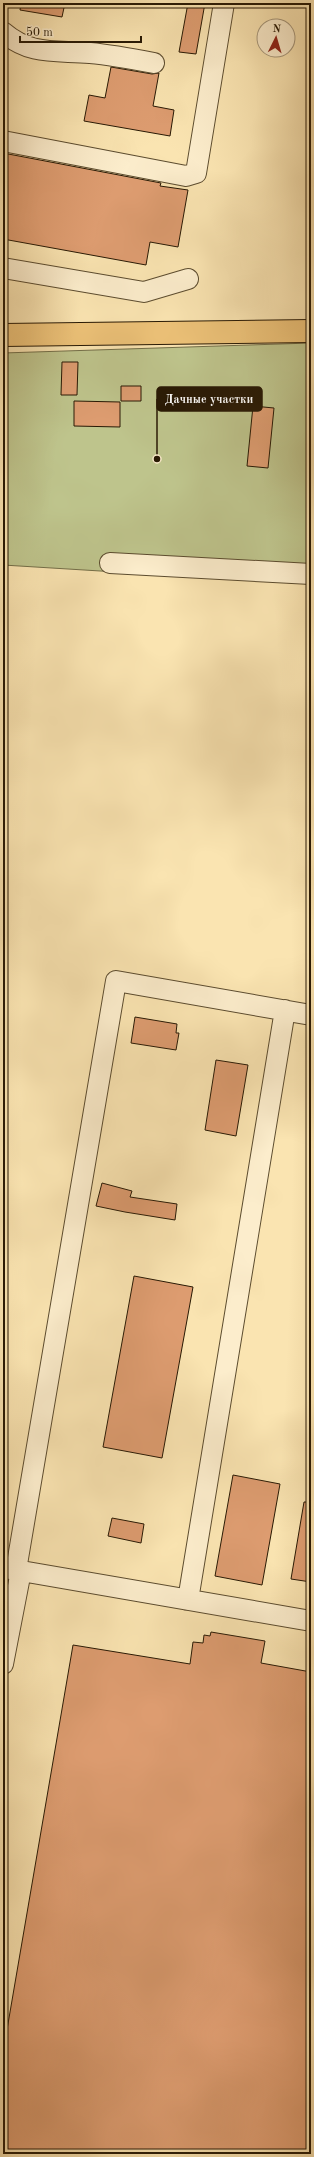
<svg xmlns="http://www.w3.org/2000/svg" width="314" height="2157" font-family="'Old Standard TT',serif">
<rect width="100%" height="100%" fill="#fae4b1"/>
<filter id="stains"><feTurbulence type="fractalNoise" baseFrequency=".005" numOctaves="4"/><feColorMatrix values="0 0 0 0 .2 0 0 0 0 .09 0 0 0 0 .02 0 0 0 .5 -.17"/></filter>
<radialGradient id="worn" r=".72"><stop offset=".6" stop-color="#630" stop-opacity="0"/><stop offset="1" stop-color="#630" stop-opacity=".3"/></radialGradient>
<path fill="#bec48c" stroke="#736e48" d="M311,343V584L3,565V353Z"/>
<path fill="#dd9c70" stroke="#281904" d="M21,3H65L62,17L20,10Z
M188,3H205L196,54L179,52Z
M111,67L152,74L159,73L153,106L174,110L170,136L84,121L89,95L105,98Z
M3,153L161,183L160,186L188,190L178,247L150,242L146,265L3,239Z
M62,362H78L77,395H61Z
M121,386H141V401H121Z
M74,401L120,402V427L74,426Z
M253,406L274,408L268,468L247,466Z
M135,1017L177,1024L176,1033H179L176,1050L131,1043Z
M216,1060L248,1065L236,1136L205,1130Z
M102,1183L132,1191L130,1197L177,1204L175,1220L125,1212L96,1206Z
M134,1276L193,1287L162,1458L103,1447Z
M233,1475L280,1484L262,1585L215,1576Z
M304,1502H311V1582L291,1579Z
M112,1518L144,1524L141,1543L108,1536Z
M211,1632L265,1641L261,1663L311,1672V2154H3V2053L73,1645L190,1664L193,1642L203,1643L204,1635L210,1636Z"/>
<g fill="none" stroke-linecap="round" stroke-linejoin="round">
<defs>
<path id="minor" d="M3,32C31,56 56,50 90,53C112,55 133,59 154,63
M3,141L186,176L196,173L224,3
M3,268L144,292L188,279
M110,563L311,574
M4,1568L311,1621
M16,1570L116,981L311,1015
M188,1600L285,1010
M3,1664L21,1571"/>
<path id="major" d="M3,335L311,331"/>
</defs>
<use href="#minor" stroke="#5c4c2f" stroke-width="22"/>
<use href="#major" stroke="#281904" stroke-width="24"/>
<use href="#minor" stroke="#fcedcc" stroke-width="20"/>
<use href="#major" stroke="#edc278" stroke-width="22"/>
</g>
<path fill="none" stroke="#281904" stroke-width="1.5" d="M157 459L157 399"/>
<circle fill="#281904" stroke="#fcedcc" stroke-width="1.5" cx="157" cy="459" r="4"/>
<rect fill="#281904" stroke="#281904" stroke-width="1.5" x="157" y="387" width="105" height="24" rx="4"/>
<g font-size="12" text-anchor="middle" font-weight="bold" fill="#fff">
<text x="209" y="403">Дачные участки</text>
</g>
<rect width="314" height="2157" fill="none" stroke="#fae4b1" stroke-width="16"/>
<rect x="4" y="4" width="306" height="2149" fill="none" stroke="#281904" stroke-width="2"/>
<rect x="8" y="8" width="298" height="2141" fill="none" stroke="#281904"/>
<g transform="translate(276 38) rotate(5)"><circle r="19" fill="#fcedcc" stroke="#a7987c"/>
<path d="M0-3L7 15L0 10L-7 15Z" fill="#8f2418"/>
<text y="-6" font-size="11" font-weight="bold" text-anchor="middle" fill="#281904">N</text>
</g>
<path d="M20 36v6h121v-6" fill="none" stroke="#281904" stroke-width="2"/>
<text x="26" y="36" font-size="12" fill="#281904" stroke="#fcedcc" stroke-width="3" paint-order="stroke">50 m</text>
<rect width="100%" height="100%" filter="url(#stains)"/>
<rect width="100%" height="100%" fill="url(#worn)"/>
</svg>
